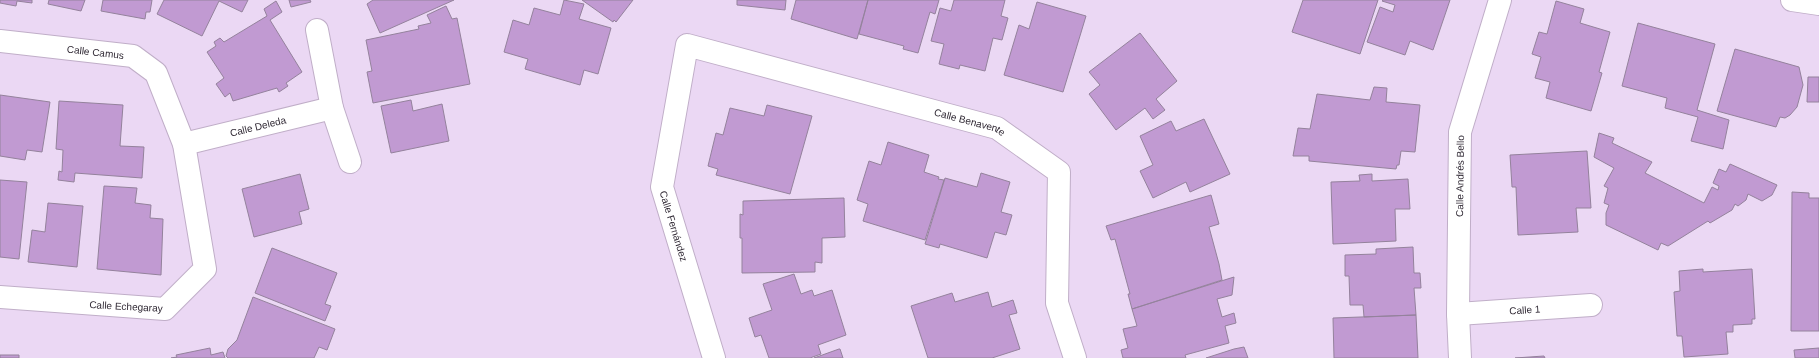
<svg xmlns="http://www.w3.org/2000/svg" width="1819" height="358" font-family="Arial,sans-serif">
<rect width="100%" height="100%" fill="#ebd8f4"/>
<path fill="#c19ad2" stroke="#94829c" d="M0,0H32V3L17,1L16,6L0,3Z
M49,0H85L81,11L48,4Z
M103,0H152L150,12H146L145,19L101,11Z
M164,0H248L242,12L219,1L202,36L157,14Z
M289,0H310L311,2L291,7Z
M373,0H454L380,33L367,4Z
M564,0L584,4L579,19L611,28L598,74L584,70L580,85L525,69L528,59L504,52L513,20L529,25L534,8L560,15Z
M582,0H633L616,22L614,20L613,22Z
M737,0H786L785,10L737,5Z
M796,0H868L857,39L791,19Z
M868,0H939L935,14L930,12L918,53L903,49L904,46L859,34Z
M954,0H1005L1001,16L1008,18L1002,40L993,38L985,71L960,65L959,69L939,64L944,44L931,41L940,8L951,11Z
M1303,0H1378L1360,54L1292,32Z
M1383,0H1450L1433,50L1410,41L1405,55L1367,42L1380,7L1393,12L1395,5L1382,1Z
M276,1L282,12L270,20L302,72L286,83L288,86L279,92L277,88L233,101L230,93L225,97L216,84L224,78L207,52L216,46L214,42L220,38L224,42L267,16L264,9Z
M1556,1L1584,9L1580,23L1610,32L1599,72L1602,73L1591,111L1546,98L1550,82L1535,78L1541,57L1532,54L1539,32L1547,34Z
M1037,2L1086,16L1063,92L1004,75L1019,25L1029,29Z
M446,6L452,19L457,18L470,84L373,103L367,72L372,71L366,40L419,29L418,26L431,23L427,15Z
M1638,23L1715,44L1697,110L1729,120L1723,149L1691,141L1698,117L1665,108L1667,98L1622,86Z
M1140,33L1177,81L1156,99L1165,110L1153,119L1145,108L1116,130L1089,94L1100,85L1089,72Z
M1735,49L1799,67L1803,85L1797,107L1790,115L1785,118L1780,117L1776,127L1717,111Z
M1808,77H1819V102H1807Z
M1374,87L1387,88L1386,102L1420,105L1415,152L1401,151L1399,165H1397L1396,169L1309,161V156H1293L1298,128L1310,129L1317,94L1370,100Z
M0,95L50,102L42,152L27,150L25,160L0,156Z
M411,100L413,111L442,104L449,141L391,153L381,106Z
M59,101L123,105L120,146L144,147L142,178L75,173L74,182L58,180L59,171L62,172L63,150L56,149Z
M767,105L812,116L790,194L716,175L718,169L708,166L716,133L723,135L730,108L764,116Z
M1204,119L1230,174L1190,192L1186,182L1153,198L1140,171L1153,165L1140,136L1171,121L1176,131Z
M1599,133L1614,138L1612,143L1652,162L1645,173L1704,203L1712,187L1718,190L1719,186L1713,183L1719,169L1726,172L1730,164L1777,185L1772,195L1762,201L1748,194L1746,200L1738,206L1735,204L1732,210L1710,223L1708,221L1668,246L1661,243L1658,250L1606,225V213L1609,205L1604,203L1608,188L1604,186L1614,168L1594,157Z
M888,142L929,155L924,172L939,177L938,179L944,180L925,240L863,221L868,204L857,200L869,161L881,165Z
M1587,151L1591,208H1576L1578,232L1518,235L1516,187H1512L1510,155Z
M981,173L1010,182L1001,212L1012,215L1006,235L995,232L987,258L940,244L939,248L925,244L945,178L977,187Z
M300,174L309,209L299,212L302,224L254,237L242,189Z
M1372,174V181L1408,179L1410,209H1395L1396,241L1333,244L1331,182L1360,181L1359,175Z
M0,180L27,182L19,259L0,257Z
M104,186L137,188L135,203L151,205L150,218L163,219L161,275L97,269Z
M1792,192L1809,193V198H1819V331H1791Z
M1211,195L1219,224L1209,227L1219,264L1222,280L1132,309L1128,294H1130L1115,239L1111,240L1106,226Z
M844,198L845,237L822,238V263L815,262V272L742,273V238H740V214L743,215V201Z
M48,203L83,206L77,267L28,262L32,230L45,232Z
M1413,247L1414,273H1420L1421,288H1414L1416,315L1364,317L1363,305H1350L1349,276H1345V255L1376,254V249Z
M272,248L337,273L325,304L331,306L325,321L255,293Z
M1703,269V272L1752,269L1755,319H1752V324L1733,325V332H1726L1728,354L1684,357L1682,336H1677L1674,292L1680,291L1679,271Z
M794,274L801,294L812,290L814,296L832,290L846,335L818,345L821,354L810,358H769L761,335L755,337L749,318L772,310L763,284Z
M1234,277L1232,295L1217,299L1222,317L1234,313L1236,323L1225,326L1229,343L1185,355L1186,358H1123L1121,350L1128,348L1123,329L1137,326L1132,309Z
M988,292L992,307L1013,300L1017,313L1009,315L1020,349L992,358H928L911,306L952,293L955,302Z
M253,297L335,329L327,350L319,347L314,358H228L226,356L228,349L237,340Z
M1416,315L1418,358H1334L1333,318Z
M1244,347L1248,358H1206L1234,349Z
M210,348L211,355L223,352L225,358H171L177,357L176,355Z
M1819,348V358H1795L1794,350Z
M839,349H840L843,358H814Z
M0,355H19V358H0Z
M1544,356L1545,358H1515Z"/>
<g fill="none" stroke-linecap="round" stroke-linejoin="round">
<defs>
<g id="street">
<path d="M317,30L332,108L350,162"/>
<path id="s1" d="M0,41L133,56L156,73L184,144L205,269L165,309L0,297"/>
<path id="s2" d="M184,144L332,108"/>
<path id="s3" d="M1458,314L1591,305"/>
<path id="s4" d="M714,358L662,187L687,45L997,128L1059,172L1057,303L1075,358"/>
<path id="s5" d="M1460,358L1458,314L1460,132L1500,0"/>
</g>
<path id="secondary" d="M1792,0L1819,4"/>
</defs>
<use href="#street" stroke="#c0aec8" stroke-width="24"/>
<use href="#secondary" stroke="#c0aec8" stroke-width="24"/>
<use href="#street" stroke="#fff" stroke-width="22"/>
<use href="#secondary" stroke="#fff" stroke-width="22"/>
</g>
<g text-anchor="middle" stroke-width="4" stroke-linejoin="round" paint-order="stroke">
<g font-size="10" fill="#302934" stroke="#fff">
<text dy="4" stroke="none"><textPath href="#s1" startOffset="96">Calle Camus</textPath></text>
<text dy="4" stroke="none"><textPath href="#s4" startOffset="616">Calle Benavente</textPath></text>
<text dy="4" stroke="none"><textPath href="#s2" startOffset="76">Calle Deleda</textPath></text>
<text dy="4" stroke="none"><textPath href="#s5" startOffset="182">Calle Andrés Bello</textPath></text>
<text transform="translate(674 226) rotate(73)" y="4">Calle Fernández</text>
<text transform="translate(126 306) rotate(3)" y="4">Calle Echegaray</text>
<text dy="4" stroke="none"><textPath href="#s3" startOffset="67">Calle 1</textPath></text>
</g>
</g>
</svg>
